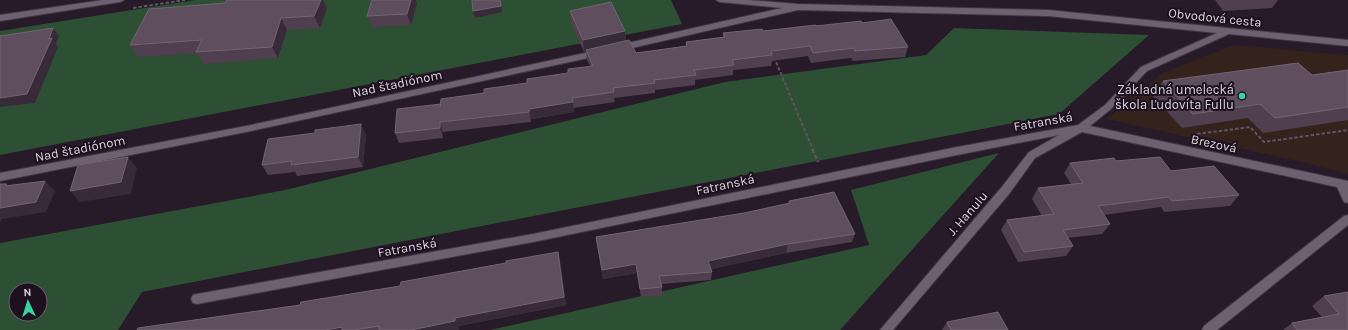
<svg xmlns="http://www.w3.org/2000/svg" width="1348" height="330" font-family="Karla,sans-serif">
<rect width="100%" height="100%" fill="#271a29"/>
<path fill="#34221c" d="M1234,45L1348,55V174L1298,161L1106,119L1164,72Z"/>
<path fill="#2d4f33" fill-rule="evenodd" d="M195,0H671L682,24L0,155V31Z
M954,28L1149,35L1059,114L142,292L118,330H0V243L285,190L725,82L926,55ZM16,290H40V314H16Z
M999,153L840,330H490L869,245L851,190Z"/>
<g fill="none" stroke-linecap="round" stroke-linejoin="round">
<defs>
<path id="minor" d="M103,0H124L120,2L0,21V15Z
M716,0H748L798,4L1048,10L1348,40V46L1229,34L1147,71L1111,109L1090,126L1348,181V203L1344,202L1337,187L1082,132L1035,158L1009,194L893,330H880L1001,188L1029,152L1059,135L957,155L533,242L197,304L193,303L191,299L193,295L197,294L533,234L957,147L1078,125L1105,105L1141,67L1217,33L1048,16L798,10L619,51L615,48L619,45L782,8L720,2Z
M599,50L602,51L603,53L602,55L251,131L0,181V173L251,125Z
M1348,215V225L1217,330H1202L1204,326L1344,216Z"/>
</defs>
<use href="#minor" stroke="#403743" stroke-width="2"/>
<path stroke="#605462" stroke-width="2" stroke-dasharray="3.5 2" stroke-linecap="butt" d="M133,8L185,0
M774,57L813,150
M1197,134L1250,127L1264,142L1348,130"/>
<path stroke="#605462" stroke-width="2.5" stroke-dasharray="4.5 2" stroke-linecap="butt" d="M812,149L818,162"/>
<use href="#minor" fill="#6e5f71" fill-rule="evenodd"/>
</g>
<path fill="#503f4e" d="M227,0H323L327,8L320,28L287,30L278,58L204,64L196,53L138,57L130,45L225,3Z
M372,0H416L417,4L411,25L372,27L367,16Z
M1215,0H1278L1272,8L1223,11Z
M570,11L625,31L626,41L636,53L686,46V42L723,38V33L763,31L816,26L862,23L908,47L905,57L853,61L851,58L811,63L808,56L772,61L771,66L733,70V75L695,80V85L655,90V93L614,98L615,102L573,108L574,112L531,119V122L443,132V138L399,143L395,133L441,104L568,73L590,66L587,60L586,51L584,52L571,23Z
M1348,70V120L1263,133L1248,118L1182,128L1153,96L1163,81L1312,75Z
M366,135L363,167L297,176L295,172L268,175L262,165Z
M1116,161L1171,171L1239,195L1230,206L1164,212L1161,207L1104,215L1110,224L1102,234L1068,238L1073,246L1066,256L1018,262L1001,230L1007,220L1042,216L1032,199L1038,188L1071,184L1064,173L1070,163Z
M789,201L855,234L852,242L786,253L711,269L712,272L711,280L661,284L662,287V296L641,297L637,273L603,279L596,237L744,213L788,204Z
M558,252L560,261L566,305L458,326L459,330H137L300,305L400,286Z
M1348,292V330H1283L1292,323L1322,317L1312,306L1324,296Z
M947,322L1008,330H942Z"/>
<path fill="#392a39" d="M321,0H323L327,8L320,28L314,16Z
M411,0H416L417,4L411,25L407,14Z
M501,6L502,12L475,18L473,11Z
M281,18L287,30L278,58L272,47Z
M53,28L59,36L56,44L58,47L35,103L0,107V98Z
M625,31L626,42L584,52L583,40Z
M573,102L574,112L531,119V122L529,109Z
M440,122L443,132V138L440,128Z
M361,124L366,135L363,167L358,157Z
M128,157L137,168L131,194L80,202L70,191Z
M45,181L55,191L46,212L2,219L0,223V208Z
M788,244L786,253L708,270V261Z
M558,252L560,261L566,305L458,326L459,330H411Z
M636,264L637,273L603,279L602,270Z
M342,327L344,330H326Z"/>
<path fill="#5f4f5e" stroke="#736472" d="M227,0H321L314,16L281,18L272,47L196,52L202,40L130,45L149,9L225,3Z
M372,0H411L407,14L367,16Z
M472,0H500L501,6L473,11Z
M611,2L625,31L583,40L570,11Z
M891,19L908,47L855,51L854,48L813,53L810,46L771,51L772,55L732,60L734,65L694,70L696,75L654,80L655,83L613,88L614,92L572,98L573,102L529,109V112L440,122V128L395,133L397,109L441,104L440,107L441,99L484,93V89L527,83V79L568,73V69L593,66L586,50L629,40L636,53L687,46L686,42L725,37L723,33L762,29L763,31L816,25V26L861,21L862,23Z
M53,28L49,39L52,38L27,94L0,98V36Z
M1298,63L1312,75L1348,70V107L1275,118L1260,104L1193,114L1163,81Z
M361,124L358,157L291,165L292,161L262,165L268,139L315,133V130Z
M128,157L121,182L70,191L78,165Z
M1160,157L1171,171L1214,166L1239,195L1172,201L1169,197L1098,206L1110,224L1063,230L1073,246L1024,252L1007,220L1054,214L1038,188L1083,183L1070,163L1114,158L1116,161Z
M45,181L36,202L0,208V184H7L5,186Z
M834,192L855,234L788,244L708,261L712,272L659,276L662,287L640,289L636,264L602,270L596,237L744,213L790,203L789,201Z
M558,252L564,297L455,318V321L411,330H379V326L354,330H342V327L326,330H137L138,328L300,305L301,302L400,286L401,282L506,263V261Z
M1348,292V330H1297L1292,323L1339,314L1324,296Z
M998,312L1008,330H951L947,322Z"/>
<circle fill="#39d4a5" stroke="#1d1120" stroke-width="1.5" cx="1242" cy="96" r="4"/>
<g text-anchor="middle" stroke-width="4" stroke-linejoin="round" paint-order="stroke">
<g font-size="13" fill="#ddd5df" stroke="#1d1120">
<text transform="translate(1215 17) rotate(6)" y="5">Obvodová cesta</text>
<text transform="translate(397 83) rotate(-12)" y="5">Nad štadiónom</text>
<text transform="translate(1043 121) rotate(-10)" y="5">Fatranská</text>
<text transform="translate(1214 143) rotate(12)" y="5">Brezová</text>
<text transform="translate(80 148) rotate(-11)" y="5">Nad štadiónom</text>
<text transform="translate(725 184) rotate(-12)" y="5">Fatranská</text>
<text transform="translate(967 213) rotate(-49)" y="5">J. Hanulu</text>
<text transform="translate(407 247) rotate(-10)" y="5">Fatranská</text>
</g>
<g font-size="13" fill="#ddd5df" stroke="#1d1120" text-anchor="end">
<text x="1234" y="94">Základná umelecká<tspan x="1234" dy="15">škola Ľudovíta Fullu</tspan></text>
</g>
</g>
<g transform="translate(28 302) rotate(356)"><circle r="19" fill="#1d1120" stroke="#6a5f6c"/>
<path d="M0-3L7 15L0 10L-7 15Z" fill="#39d4a5"/>
<text y="-6" font-size="11" font-weight="bold" text-anchor="middle" fill="#ddd5df">N</text>
</g>
</svg>
